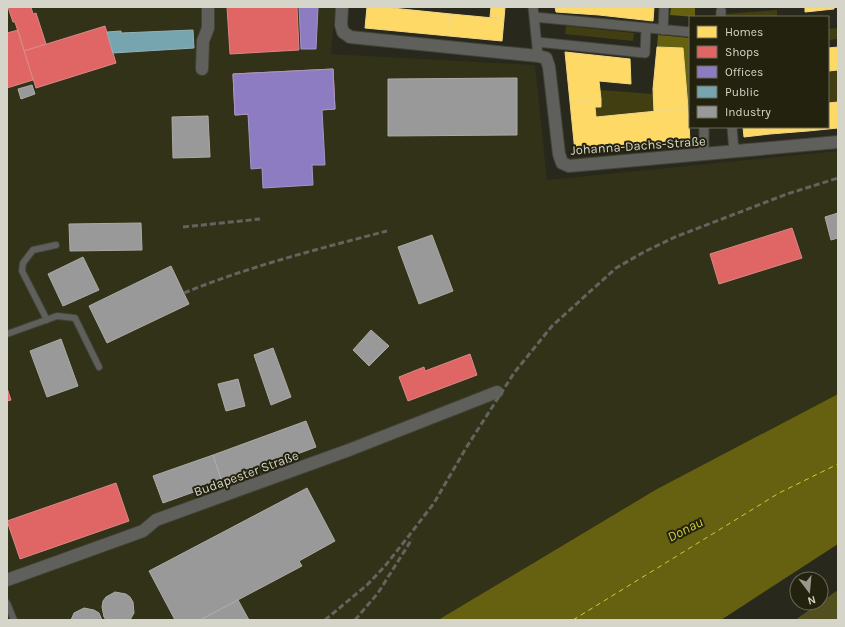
<svg xmlns="http://www.w3.org/2000/svg" width="845" height="627" font-family="Karla,sans-serif">
<rect width="100%" height="100%" fill="#28281c"/>
<path fill="#323219" d="M7,7H335L331,54L535,65L547,180L838,151V394L657,489L438,620H7Z"/>
<path fill="#413f12" d="M777,10V17H725V14Z
M566,26L634,33L633,41L565,34Z
M838,28V39L828,40V29Z
M838,70V102L828,103V71Z
M600,90L653,94L654,112L596,117L595,107L601,106Z"/>
<path fill="#514f1d" d="M838,590V620H795Z"/>
<path fill="#656111" d="M671,7H695V17L670,15Z
M658,35L690,38V108H688L683,48L657,47Z
M838,394V544L721,620H438L657,489Z"/>
<path fill="#ffd966" stroke="#f2d884" d="M367,7H382L451,14L449,36L365,28Z
M491,7H505L504,19L490,17Z
M555,7H600L599,15L556,12Z
M600,7H654L653,21L599,15Z
M805,7H814L815,11L805,12Z
M814,7H824V10L815,11Z
M824,7H834V9L824,10Z
M451,14L504,19L502,41L449,36Z
M657,47L683,48L688,108L654,112L653,89Z
M838,47V70L829,71L828,48Z
M565,52L630,59L631,84L599,81L601,99L570,102Z
M601,99V107H595L596,117L688,108L690,141L575,152L570,102Z
M838,102V128L808,131V127H828V103Z
M743,127H769L770,134L744,137Z
M769,127H808V131L770,134Z"/>
<path fill="#e06666" stroke="#dd8784" d="M8,7H31L33,14L36,13L46,44L24,51L15,22H13Z
M227,7H297L299,50L230,54Z
M105,26L116,63L36,88L24,51Z
M18,30L33,80L7,88V33Z
M333,69L335,109L235,115L233,74Z
M792,228L802,258L719,284L710,254Z
M470,354L477,375L408,401L399,377L424,367L425,371Z
M7,388L11,400L7,401Z
M116,483L129,521L20,559L7,521Z"/>
<path fill="#8e7cc3" stroke="#a397c5" d="M299,7H318L316,49H301Z
M333,69L335,109L322,110L325,165H312L313,185L263,188L262,168L251,169L248,114L235,115L233,74Z"/>
<path fill="#76a5af" stroke="#92b3b7" d="M193,30L194,48L113,53L107,32L121,31V33Z"/>
<path fill="#999" stroke="#ababa7" d="M517,78V135L388,136V79Z
M32,85L35,94L21,99L18,89Z
M208,116L210,157L173,158L172,117Z
M838,213V238L831,240L825,217Z
M141,223L142,250L70,251L69,224Z
M432,235L453,291L419,304L398,247Z
M83,257L99,290L63,306L48,274Z
M171,266L189,304L107,343L89,306Z
M371,330L389,346L369,366L353,350Z
M61,339L78,386L47,397L30,351Z
M273,348L291,397L271,405L254,355Z
M238,379L245,406L226,411L218,384Z
M306,421L316,447L222,482L213,455Z
M213,455L222,482L163,503L153,476Z
M307,488L335,541L299,561L302,566L200,620H175L149,571Z
M115,592L126,594L130,597L133,602L134,613L130,620H106L104,617L102,607L103,601L106,597Z
M238,600L249,620H200Z
M84,608L94,610L99,613L102,620H71L74,613Z"/>
<g fill="none" stroke-linecap="round" stroke-linejoin="round">
<path stroke="#cfc939" stroke-width="1" stroke-dasharray="5 4" stroke-linecap="butt" d="M573,620L779,493L838,464"/>
<defs>
<path id="service" d="M47,320L22,271L23,263L33,250L56,245
M7,334L57,316L75,318L99,367
M7,603L14,620"/>
<path id="pedestrian" d="M533,7L538,56
M721,11V17
M534,17L690,32
M663,30L664,7
M537,42L645,53L646,28
M704,127V154
M732,127L734,151"/>
<path id="minor" d="M342,7L341,25L343,32L350,37L538,56L546,58L549,67L559,154L562,163L569,166L838,142
M202,69L203,41L208,28V7
M7,580L143,531L156,520L349,450L497,392"/>
</defs>
<use href="#service" stroke="#434339" stroke-width="8"/>
<use href="#pedestrian" stroke="#434339" stroke-width="11"/>
<use href="#minor" stroke="#434339" stroke-width="14"/>
<use href="#service" stroke="#5f605b" stroke-width="6"/>
<use href="#pedestrian" stroke="#5f605b" stroke-width="9"/>
<use href="#minor" stroke="#5f605b" stroke-width="12"/>
<path stroke="#64645e" stroke-width="3" stroke-dasharray="6 3" stroke-linecap="butt" d="M183,227L260,219
M184,293C250,266 318,249 387,231
M325,620L367,585L385,566L408,537L434,503L466,448L514,373L552,326L616,268L644,252L675,237L787,194L838,178
M355,620L378,593L412,539"/>
</g>
<g text-anchor="middle" stroke-width="4" stroke-linejoin="round" paint-order="stroke">
<g font-size="13" fill="#d5d5c9" stroke="#23220f">
<text transform="translate(638 145) rotate(-4)" y="5">Johanna-Dachs-Straße</text>
<text transform="translate(246 473) rotate(-20)" y="5">Budapester Straße</text>
</g>
<g font-size="14" font-style="italic" fill="#cfc939" stroke="#23220f">
<text transform="translate(685 529) rotate(-27)" y="5">Donau</text>
</g>
</g>
<rect width="845" height="627" fill="none" stroke="#d5d5c9" stroke-width="16"/>
<rect x="689" y="16" width="140" height="112" fill="#23220f" stroke="#6a6a59"/>
<rect x="697" y="26" width="20" height="12" fill="#ffd966" stroke="#6a6a59"/>
<text x="725" y="36" font-size="12" fill="#d5d5c9">Homes</text>
<rect x="697" y="46" width="20" height="12" fill="#e06666" stroke="#6a6a59"/>
<text x="725" y="56" font-size="12" fill="#d5d5c9">Shops</text>
<rect x="697" y="66" width="20" height="12" fill="#8e7cc3" stroke="#6a6a59"/>
<text x="725" y="76" font-size="12" fill="#d5d5c9">Offices</text>
<rect x="697" y="86" width="20" height="12" fill="#76a5af" stroke="#6a6a59"/>
<text x="725" y="96" font-size="12" fill="#d5d5c9">Public</text>
<rect x="697" y="106" width="20" height="12" fill="#999999" stroke="#6a6a59"/>
<text x="725" y="116" font-size="12" fill="#d5d5c9">Industry</text>
<g transform="translate(809 591) rotate(164)"><circle r="19" fill="#23220f" stroke="#6a6a59"/>
<path d="M0-3L7 15L0 10L-7 15Z" fill="#98988c"/>
<text y="-6" font-size="11" font-weight="bold" text-anchor="middle" fill="#d5d5c9">N</text>
</g>
</svg>
